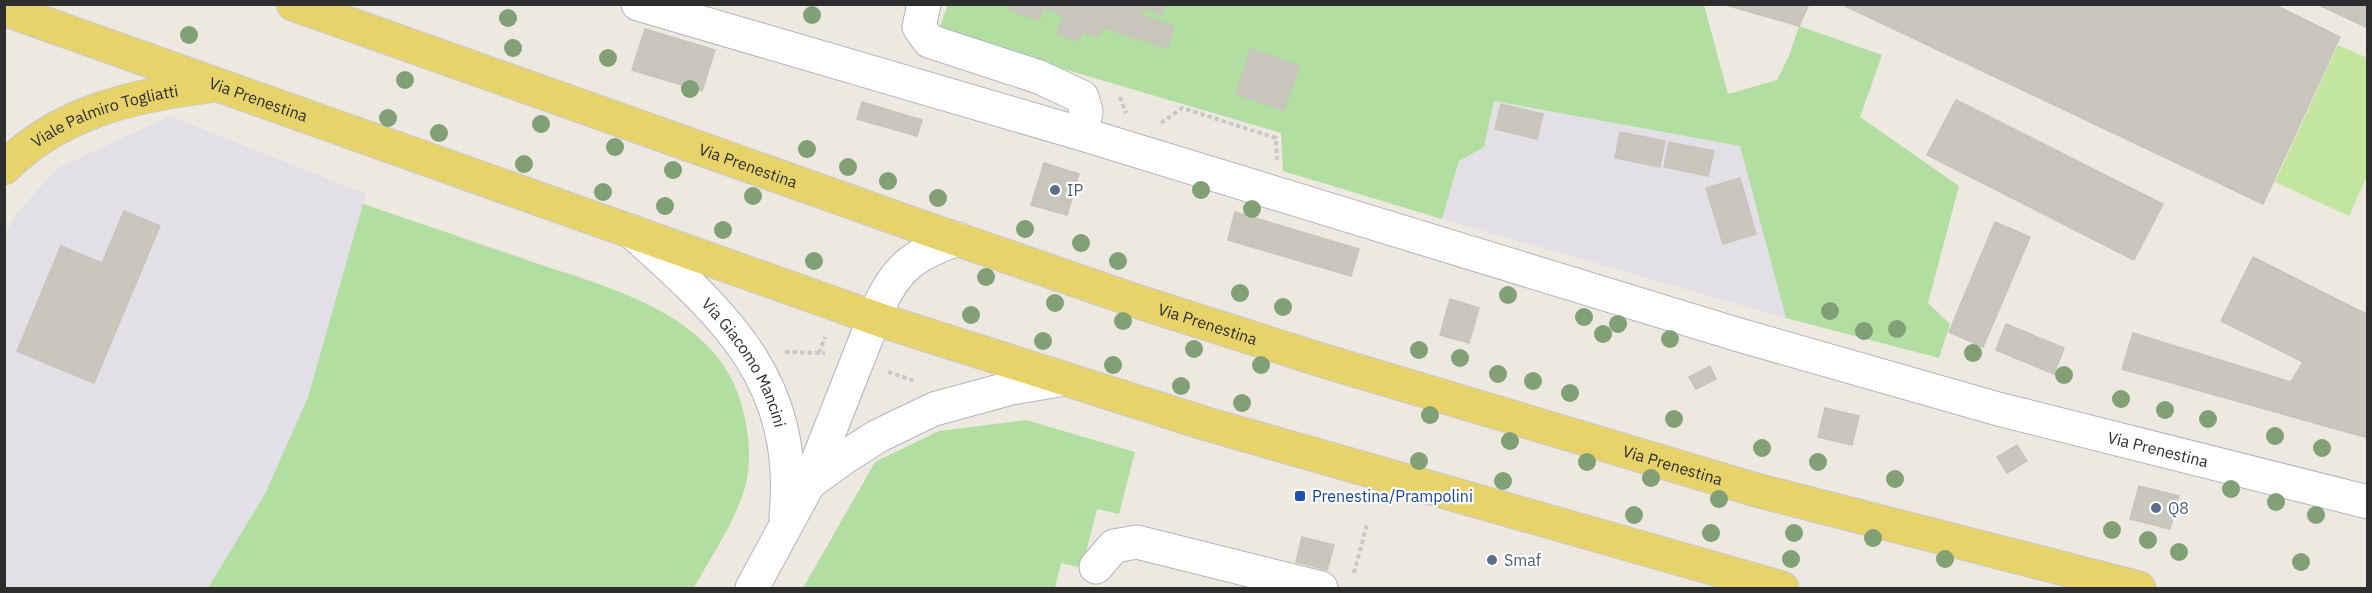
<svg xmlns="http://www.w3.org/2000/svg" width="2372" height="593" font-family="'IBM Plex Sans',sans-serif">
<rect width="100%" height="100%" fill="#ede8e0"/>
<path fill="#e2e0e6" d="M1494,101L1741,146L1786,318L1442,219L1459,161L1484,146Z
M170,116L366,194L308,397L265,494L208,588H5V234L15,216L56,169Z"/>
<path fill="#b2dfa1" d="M948,4L1704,5L1728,94L1777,80L1789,56L1799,26L1882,55L1860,117L1959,186L1928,303L1950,324L1939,358L1786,318L1740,146L1494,101L1484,147L1459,161L1442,219L1283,171L1281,133L938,32Z
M363,204C417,222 472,241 527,260C612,289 727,315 745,419C750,443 751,468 744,491C733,525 710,558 694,588H208L265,494L308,397Z
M1026,420L1135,452L1119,514L1097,509L1082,568L1061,563L1055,588H803L875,462L939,431Z"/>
<path fill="#c2e69e" d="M2338,45L2367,58V176L2349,216L2275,182Z"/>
<path fill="#c9c6be" stroke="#c9c4ba" stroke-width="1.5" d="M1011,4H1165L1162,14L1143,8L1141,15L1174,26L1167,48L1102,27L1099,37L1082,32L1079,41L1057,34L1063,15L1043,8L1039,20L1009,10Z
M1722,4H1809L1799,26Z
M1841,4H2273L2340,37L2263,204Z
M2321,4H2368V28L2321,6Z
M645,29L715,50L702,91L632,70Z
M1251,49L1299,66L1284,110L1236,94Z
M1956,100L2163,204L2134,260L1927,155Z
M862,102L922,120L917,136L857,119Z
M1501,104L1543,114L1537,139L1495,129Z
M1620,132L1665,141L1660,167L1615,158Z
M1669,142L1714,151L1708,176L1664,167Z
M1044,163L1079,174L1067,215L1031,205Z
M1740,178L1756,234L1723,244L1706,188Z
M124,211L160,226L94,383L17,351L61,246L102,263Z
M1235,212L1359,249L1351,276L1228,240Z
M1995,222L2030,237L1983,347L1949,332Z
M2253,257L2368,315V438L2122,369L2133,333L2291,382L2303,362L2221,321Z
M1450,299L1479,308L1469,343L1440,335Z
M2006,324L2064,348L2054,374L1996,350Z
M1710,366L1716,379L1696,389L1689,377Z
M1825,408L1859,416L1852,445L1818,437Z
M2017,445L2027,461L2007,473L1997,457Z
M2139,486L2179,496L2170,529L2130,519Z
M1302,537L1334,545L1327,570L1296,562Z"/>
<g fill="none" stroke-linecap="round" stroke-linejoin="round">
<defs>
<g id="minor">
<path id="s1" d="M638,4L1082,134L1739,335L1998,409L2368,502"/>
<path d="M924,4L919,27L929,41L1039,77L1082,97L1086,111L1082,134"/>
<path id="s2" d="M631,231C724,315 799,379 786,516"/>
<path d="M809,483L879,306C898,265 916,254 958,239"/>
<path d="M1096,567L1114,546L1137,542L1321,588"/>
<path d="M752,588L809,483L845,457L878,436L934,409L1011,388L1065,379"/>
</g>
<g id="major">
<path id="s3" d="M293,4L930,230L1139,302L1321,360L1756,490L2139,588"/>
<path id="s4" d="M4,9L883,321L1207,424L1782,588"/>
<path id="s5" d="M4,168C59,112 135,95 209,86"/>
</g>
</defs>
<use href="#minor" stroke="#b3b5bf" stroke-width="35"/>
<use href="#major" stroke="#c8c8c8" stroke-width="35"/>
<path stroke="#c8c8c8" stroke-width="4" stroke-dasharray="4.5 3" stroke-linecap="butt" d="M1120,97L1126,113
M1161,123L1182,108L1276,138L1277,160
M785,352L825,353
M819,353L825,337
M888,372L915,381
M1354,573L1367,524"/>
<use href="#minor" stroke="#fff" stroke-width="33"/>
<use href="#major" stroke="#e8d36b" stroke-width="33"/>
</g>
<g fill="#82a076">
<circle cx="812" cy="15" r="9"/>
<circle cx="508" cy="18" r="9"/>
<circle cx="189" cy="35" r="9"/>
<circle cx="513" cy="48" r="9"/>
<circle cx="608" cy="58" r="9"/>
<circle cx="405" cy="80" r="9"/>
<circle cx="690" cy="89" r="9"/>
<circle cx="388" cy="118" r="9"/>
<circle cx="541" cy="124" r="9"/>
<circle cx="439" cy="133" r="9"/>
<circle cx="615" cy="147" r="9"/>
<circle cx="807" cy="149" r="9"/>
<circle cx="524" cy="164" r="9"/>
<circle cx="848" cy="167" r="9"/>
<circle cx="673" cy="170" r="9"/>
<circle cx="888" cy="181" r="9"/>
<circle cx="1201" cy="190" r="9"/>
<circle cx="603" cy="192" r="9"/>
<circle cx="753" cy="196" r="9"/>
<circle cx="938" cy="198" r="9"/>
<circle cx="665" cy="206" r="9"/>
<circle cx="1252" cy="209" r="9"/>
<circle cx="1025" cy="229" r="9"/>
<circle cx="723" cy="230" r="9"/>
<circle cx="1081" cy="243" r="9"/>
<circle cx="814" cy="261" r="9"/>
<circle cx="1118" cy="261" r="9"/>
<circle cx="986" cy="277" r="9"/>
<circle cx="1240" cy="293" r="9"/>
<circle cx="1508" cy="295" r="9"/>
<circle cx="1055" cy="303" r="9"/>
<circle cx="1283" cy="307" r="9"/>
<circle cx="1830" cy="311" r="9"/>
<circle cx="971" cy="315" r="9"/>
<circle cx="1584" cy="317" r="9"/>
<circle cx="1123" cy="321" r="9"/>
<circle cx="1618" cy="324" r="9"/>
<circle cx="1897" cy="329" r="9"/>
<circle cx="1864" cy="331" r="9"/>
<circle cx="1603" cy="334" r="9"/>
<circle cx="1670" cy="339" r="9"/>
<circle cx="1043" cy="341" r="9"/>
<circle cx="1194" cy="349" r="9"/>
<circle cx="1419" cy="350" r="9"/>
<circle cx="1973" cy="353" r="9"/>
<circle cx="1460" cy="358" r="9"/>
<circle cx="1113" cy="365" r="9"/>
<circle cx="1261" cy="365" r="9"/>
<circle cx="1498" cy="374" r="9"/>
<circle cx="2064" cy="375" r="9"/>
<circle cx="1533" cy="381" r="9"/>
<circle cx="1181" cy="386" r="9"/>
<circle cx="1570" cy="393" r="9"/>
<circle cx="2121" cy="399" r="9"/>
<circle cx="1242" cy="403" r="9"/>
<circle cx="2165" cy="410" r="9"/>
<circle cx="1430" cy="415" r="9"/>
<circle cx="1674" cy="419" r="9"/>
<circle cx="2208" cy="419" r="9"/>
<circle cx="2275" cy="436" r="9"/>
<circle cx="1510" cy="441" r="9"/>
<circle cx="1762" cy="448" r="9"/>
<circle cx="2322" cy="448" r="9"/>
<circle cx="1419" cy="461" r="9"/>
<circle cx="1587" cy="462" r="9"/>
<circle cx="1818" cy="462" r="9"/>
<circle cx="1651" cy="478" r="9"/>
<circle cx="1895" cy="479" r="9"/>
<circle cx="1503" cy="481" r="9"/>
<circle cx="2231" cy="489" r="9"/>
<circle cx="1719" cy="499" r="9"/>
<circle cx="2276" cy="502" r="9"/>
<circle cx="1634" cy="515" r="9"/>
<circle cx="2316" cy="515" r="9"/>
<circle cx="2112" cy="530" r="9"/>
<circle cx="1711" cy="533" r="9"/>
<circle cx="1794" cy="533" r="9"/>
<circle cx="1873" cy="538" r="9"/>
<circle cx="2148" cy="540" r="9"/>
<circle cx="2179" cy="552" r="9"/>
<circle cx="1791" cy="559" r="9"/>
<circle cx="1945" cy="559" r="9"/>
<circle cx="2301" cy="562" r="9"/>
</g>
<g fill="#5c6f8a" stroke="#fff" stroke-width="2">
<circle cx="1055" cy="190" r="6"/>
<circle cx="2156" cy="508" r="6"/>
<circle cx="1492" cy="560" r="6"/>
</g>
<rect fill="#1a4fb4" stroke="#fff" stroke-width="2" x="1294" y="490" width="12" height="12" rx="3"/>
<g text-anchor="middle" stroke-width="4.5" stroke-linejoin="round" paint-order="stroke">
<g font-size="16" fill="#2d2d2d" stroke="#fff">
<text dy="6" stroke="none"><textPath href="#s4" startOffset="270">Via Prenestina</textPath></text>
<text dy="6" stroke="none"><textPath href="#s5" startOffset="116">Viale Palmiro Togliatti</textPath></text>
<text dy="6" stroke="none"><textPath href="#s3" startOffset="483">Via Prenestina</textPath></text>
<text dy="6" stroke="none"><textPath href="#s3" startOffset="969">Via Prenestina</textPath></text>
<text dy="6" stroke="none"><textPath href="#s2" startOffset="176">Via Giacomo Mancini</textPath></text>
<text dy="6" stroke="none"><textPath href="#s1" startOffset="1584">Via Prenestina</textPath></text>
<text dy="6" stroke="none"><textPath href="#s3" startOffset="1455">Via Prenestina</textPath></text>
</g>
<g font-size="16" fill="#4e5e75" stroke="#fff" text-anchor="start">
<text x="1067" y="196">IP</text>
<text x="2168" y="514">Q8</text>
<text x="1504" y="566">Smaf</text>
</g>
<g font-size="16" fill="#164399" stroke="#fff" text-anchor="start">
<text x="1312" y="502">Prenestina/Prampolini</text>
</g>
</g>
<rect width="2372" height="593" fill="none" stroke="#2d2d2d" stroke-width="12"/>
</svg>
